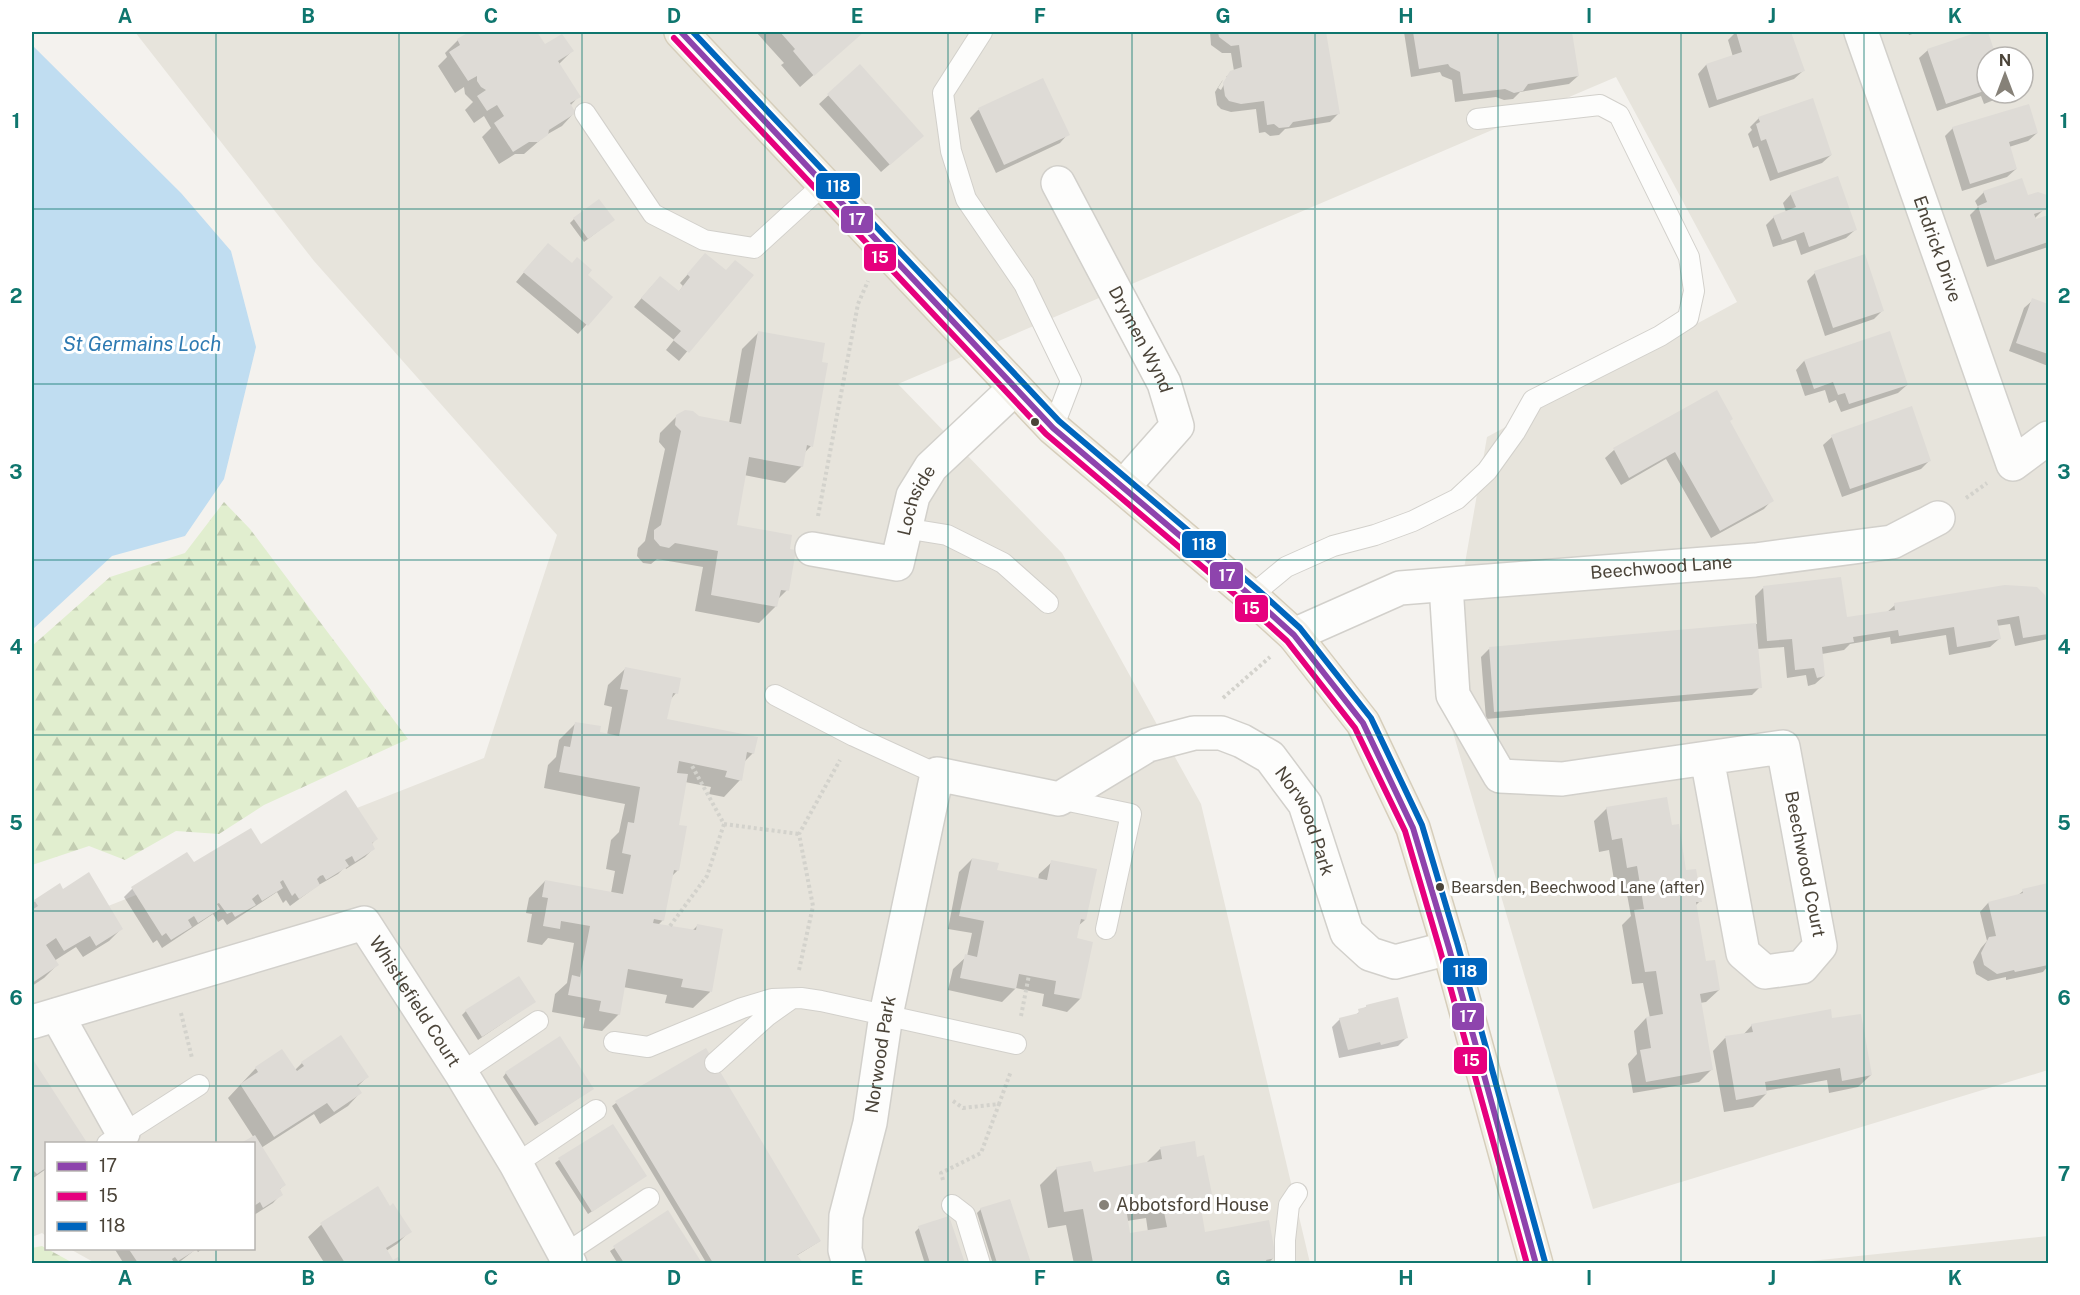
<svg xmlns="http://www.w3.org/2000/svg" width="2080" height="1295" font-family="'Public Sans',sans-serif">
<defs>
<pattern id="forest-firs" width="22" height="20" patternUnits="userSpaceOnUse" patternTransform="scale(1.5)"><rect width="22" height="20" fill="#e1eecf"/><path d="M5 1l3.5 6h-7zM16 11l3.5 6h-7z" fill="#c3cdb2"/></pattern>
</defs>
<rect width="100%" height="100%" fill="#f4f2ee"/>
<path fill="#e7e4dc" fill-rule="evenodd" d="M135,32H2048V1070L1593,1209L1442,695L1487,437L1737,302L1616,77L898,384L1062,553L1201,804L1310,1263L97,1264L70,1249L254,1248V1144H46V1236L42,1233L32,1237V936L484,758L557,535L314,261ZM1987,57H2023V93H1987Z
M2048,1236V1263H1792Z"/>
<path fill="url(#forest-firs)" d="M224,502L250,529L408,739L264,805L219,834L176,831L125,860L89,846L32,865V646L110,577L185,553Z
M42,1246L73,1263H32V1248Z"/>
<path fill="#c0ddf1" d="M32,45L181,193L231,251L256,347L224,479L185,536L112,556L32,630Z"/>
<path fill="#0003" fill-rule="evenodd" d="M472,32H535L544,46L572,51L559,64L579,96L570,106L574,113L562,126L546,135L524,154H515L499,164L482,137L491,128L484,116L474,123L465,110L473,102L465,94L464,87L455,93L438,66L447,57L445,53L458,40Z
M756,32H862L800,87L781,65L784,63Z
M1210,32H1325L1338,114L1330,122L1285,129L1279,135L1270,136L1265,132L1259,133L1256,109L1231,112L1221,109L1217,105L1215,92L1222,81L1223,80L1218,88L1221,90L1228,77H1226L1234,71L1231,53H1222L1211,45Z
M1404,32H1528V34L1544,32H1571L1578,76L1569,84L1520,92L1513,99L1504,100L1496,97L1455,102L1452,80L1442,76L1440,72L1411,77Z
M1736,32H1790L1803,71L1794,79L1709,108L1698,74L1706,65L1733,57L1728,40Z
M1908,32H1919L1909,35Z
M1983,32H1986L1994,55L2008,57H1987V93H2011L1984,104L1981,96L1937,111L1919,58L1928,50Z
M860,66L913,144L881,172L819,104Z
M1042,80L1068,134L1060,143L996,173L970,118L978,110Z
M1759,118L1831,155L1822,163L1770,181L1758,146L1753,148L1748,134L1752,130L1750,127Z
M1953,128L2037,133L2028,141L2009,147L2016,169L2007,177L1962,191L1945,136Z
M1984,192L2027,197L2044,209L2032,221L2048,216V247L1987,267L1970,215L1978,207L1975,201Z
M1791,194L1855,230L1846,238L1801,255L1796,240L1773,247L1766,225L1774,217L1786,212L1783,203Z
M574,219L609,223L584,242L570,223Z
M540,253L586,276L611,297L578,334L516,282Z
M705,255L726,272L752,275L679,361L666,350L674,340L634,307L652,286L678,293L683,286L680,283Z
M1815,273L1882,311L1874,319L1825,336L1807,281Z
M2033,300L2048,306V366L2009,351L2024,308Z
M758,333L811,446L804,453L802,466L785,483L744,475L735,526L787,590L777,600L776,606L759,623L695,611L703,567L657,559L651,564L643,563L637,556L638,548L645,541L665,449L659,442L660,433L677,416L729,423L742,349Z
M1804,361L1907,385L1898,393L1841,412L1836,400L1829,403L1825,390L1805,396L1796,370Z
M1728,422L1772,500L1764,509L1711,538L1666,459L1621,485L1605,458L1614,450Z
M1832,437L1930,460L1921,469L1842,497L1823,445Z
M1763,588L1846,619L1886,613L1895,605L2044,596L2048,610V639L2015,646L2010,624L1996,626L1999,639L1990,647L1949,655L1946,635L1891,644L1890,637L1850,644L1844,650L1822,654L1824,676L1815,684L1808,686L1806,675L1787,678L1784,647L1757,649L1760,687L1752,695L1486,719L1481,657L1489,649L1757,624L1755,596Z
M625,669L676,693L670,700L666,720L753,753L744,762L740,780L724,797L709,794L711,787L685,782L677,826L678,870L671,877L663,920L658,925L692,931L698,925L710,992L693,1008L665,1003L667,995L623,987L619,1014L602,1031L583,1028L585,1018L552,1012L555,994L567,983L574,943L548,938L542,945L527,942L532,914L526,913L529,898L545,881L611,893L615,871L606,869L611,840L619,832L625,804L544,788L548,765L556,757L559,740L576,723L598,733L607,735L612,707L604,705L608,685Z
M1607,808L1671,827L1685,872L1700,901L1695,906L1705,962L1719,990L1706,1002L1700,1003L1712,1069L1699,1082L1633,1093L1628,1064L1637,1054L1634,1031L1646,1018H1650L1643,983L1632,984L1622,925L1631,916L1624,878L1614,880L1609,850L1599,852L1594,821Z
M376,839L371,845L373,849L365,857L346,869L345,867L338,874L317,886L290,906L286,900L283,903L277,892L227,925L223,919L218,922L213,914L162,948L157,940L153,943L124,897L132,889L193,864L260,846Z
M972,859L996,871L1038,880L1039,874L1052,862L1085,920L1078,926L1075,940L1080,999L1067,1012L1042,1006L1044,994L1016,988L1002,1002L948,990L953,969L967,956L972,933L948,929L959,872Z
M2048,880V966L2043,972L2006,980V977L1988,981L1976,974L1973,962L1981,948L1987,941L1980,912L1988,903L2017,896L2023,891L2046,885Z
M62,891L122,928L109,941L83,957L76,947L54,961L57,965L44,978L32,986V904L35,901Z
M534,1002L478,1040L462,1015L466,1011Z
M1367,1006L1406,1038L1398,1046L1339,1058L1332,1027L1340,1019L1354,1016Z
M1831,1020L1871,1075L1858,1087L1829,1093L1827,1080L1765,1091L1766,1094L1753,1107L1724,1112L1713,1051L1725,1038L1743,1035L1752,1025Z
M282,1051L295,1070L302,1063L367,1077L357,1087L360,1093L348,1106L320,1124L314,1114L261,1148L284,1185L279,1190L281,1194L273,1203L254,1215V1144H245L254,1138L228,1098L255,1069Z
M32,1060L84,1141L82,1144H46V1169L32,1179Z
M506,1073L588,1092L535,1126L503,1077Z
M616,1103L820,1241L796,1256L801,1264H707L612,1106Z
M1160,1149L1196,1158L1211,1199L1200,1210L1204,1234L1274,1257L1268,1264H1074L1066,1225L1048,1228L1040,1185L1057,1168L1093,1174L1145,1164ZM1146,1218L1148,1232L1129,1235L1127,1221Z
M559,1160L645,1176L588,1214L555,1163Z
M377,1188L390,1208L410,1231L397,1244L386,1251L393,1262L398,1259L401,1264H325L308,1237L321,1225Z
M1010,1201L1030,1264H993L977,1213L981,1209Z
M668,1213L700,1263L618,1264L610,1251Z
M948,1218L963,1264H925L915,1232L919,1228Z
M114,1248H203L198,1252L196,1249L177,1264H124Z"/>
<path fill="#dedbd6" fill-rule="evenodd" d="M469,32H537L545,44L562,34L574,51L558,61L581,97L570,103L576,113L549,130L548,135L538,142H529L513,152L494,123L504,116L497,105L487,111L477,96L486,90L481,87L477,81V76L468,81L449,52L460,45L457,39Z
M780,32H864L814,76L793,51L795,49Z
M1218,32H1326L1340,114L1293,122L1289,127L1279,128L1274,124L1267,125L1264,101L1241,104L1229,101L1225,96L1223,83L1230,71L1242,67L1239,45L1231,46L1219,37Z
M1413,32H1572L1579,76L1528,84L1523,91L1514,93L1505,89L1463,94L1460,72L1450,67L1448,64L1419,69Z
M1736,32H1791L1805,71L1717,100L1706,64L1742,52Z
M1978,32H1988L1995,53L2007,49L2010,57H1987V90L1946,104L1927,49Z
M860,64L924,136L890,165L827,94Z
M1043,78L1070,135L1004,165L978,108Z
M1813,98L1832,155L1778,173L1766,139L1761,141L1756,124L1760,122L1758,117Z
M2029,104L2038,133L2009,142L2017,169L1970,184L1952,127Z
M1838,176L1857,230L1809,247L1804,232L1782,240L1773,216L1796,207L1790,193Z
M2022,178L2028,195L2038,192L2047,195L2048,204L2046,210L2034,214L2036,219L2048,215V242L1995,260L1978,206L1987,202L1983,191Z
M599,199L615,220L588,239L573,218Z
M548,243L572,263L577,257L592,270L588,275L613,297L588,326L523,272Z
M705,253L726,270L735,260L754,275L689,353L673,340L681,331L641,298L660,276L679,291L690,277L687,274Z
M1865,254L1884,311L1833,328L1814,271Z
M2032,298L2048,304V354L2016,343Z
M758,331L825,343L822,362L828,363L813,447L807,445L803,467L749,457L737,525L792,535L790,549L796,550L789,591L781,590L777,607L711,595L718,551L675,543L669,548L660,546L654,539V530L661,525L681,431L675,425L676,415L685,410L693,411L699,416L741,424Z
M1890,331L1908,385L1849,404L1845,393L1838,395L1833,382L1814,389L1804,360Z
M1717,390L1733,419L1730,421L1774,501L1720,531L1675,452L1629,478L1613,448Z
M1912,406L1931,461L1850,489L1831,435Z
M1841,577L1847,617L1895,610L1894,603L2005,585L2037,587L2045,595L2048,605V634L2023,638L2019,616L1997,620L2001,639L1957,647L1954,627L1899,636L1898,630L1853,637L1854,642L1822,647L1825,676L1817,678L1814,668L1795,670L1792,639L1767,641L1763,586Z
M1756,623L1762,688L1494,712L1489,647Z
M625,667L681,678L678,694L673,693L667,719L758,737L754,754L747,752L742,781L725,777L727,771L679,761L677,773L688,774L679,825L687,826L679,871L674,870L664,921L654,919L653,923L696,930L697,924L723,929L712,992L681,987L683,979L628,969L620,1015L599,1011L601,1001L568,995L572,975L580,977L590,926L561,921L560,929L543,926L548,898L542,897L545,880L623,894L631,855L622,853L628,822L634,823L640,787L559,772L564,746L570,747L575,722L601,726L600,732L619,736L628,690L620,689Z
M346,790L378,839L372,843L375,849L355,862L352,856L345,860L349,866L326,880L323,875L320,876L317,879L320,885L299,899L295,893L292,896L283,880L280,882L283,888L262,901L258,894L252,899L256,905L235,917L232,912L227,914L219,903L217,904L220,909L198,923L194,916L188,920L192,927L171,940L166,933L162,936L131,887L187,852L194,862L251,828L261,844Z
M1667,797L1672,825L1679,824L1686,870L1696,869L1702,902H1696L1706,961L1715,960L1720,990L1700,994L1713,1070L1646,1082L1640,1050L1651,1048L1646,1017L1663,1014L1656,971L1645,972L1634,910L1644,909L1637,866L1627,868L1622,838L1612,840L1606,807Z
M972,858L999,863L997,870L1047,880L1051,860L1097,869L1086,920L1081,919L1077,938L1093,942L1081,999L1054,994L1056,981L1019,974L1016,989L960,978L965,954L977,957L984,921L959,916Z
M89,872L123,929L96,946L90,936L64,951L56,938L46,945L59,965L32,983V910L38,906L34,900L60,883L63,889Z
M2048,883V965L2015,972L2014,970L1997,974L1984,965L1981,953L1989,937L1996,936L1988,902L2023,893L2022,889Z
M519,976L536,1002L482,1037L465,1010Z
M1398,997L1408,1038L1381,1045L1380,1042L1348,1050L1339,1018L1359,1013L1358,1009L1366,1007V1005Z
M1831,1009L1832,1018L1861,1014L1872,1075L1842,1081L1840,1068L1765,1082L1767,1094L1736,1100L1725,1036L1753,1032L1751,1024Z
M341,1035L369,1077L357,1085L362,1093L334,1112L327,1103L274,1137L240,1084L258,1072L255,1067L282,1049L297,1071L304,1066L301,1062Z
M560,1036L594,1089L539,1124L505,1072Z
M706,1048L821,1241L797,1255L803,1263H713L615,1101Z
M32,1058L86,1141L83,1143H46V1168L37,1174L32,1169Z
M613,1124L647,1176L592,1212L558,1158Z
M255,1135L286,1185L280,1189L283,1195L263,1208L260,1202L254,1206V1143H241Z
M1195,1141L1197,1157L1204,1155L1213,1199L1200,1202L1205,1232L1269,1220L1276,1258L1266,1260L1267,1263H1093L1083,1209L1064,1212L1056,1167L1091,1161L1094,1172L1162,1159L1160,1147ZM1162,1202L1167,1227L1130,1233L1126,1208Z
M378,1186L390,1206L393,1203L412,1232L386,1248L393,1260L398,1257L402,1263H345L320,1223Z
M1010,1199L1031,1263H997L980,1208Z
M668,1210L702,1263H624L613,1246Z
M949,1216L965,1263H930L918,1226Z
M128,1248H199L178,1261L175,1257L172,1259L174,1263H138Z"/>
<g fill="none" stroke-linecap="round" stroke-linejoin="round">
<defs>
<path id="lane" d="M982,32L943,93L951,151L966,199L1024,284L1071,381L1053,428
M585,113L653,214L704,240L754,248L825,183
M904,528L947,535L1003,563L1048,603
M1251,596L1286,567L1333,546L1375,535L1413,521L1457,499L1487,471L1515,432L1533,400L1660,336L1688,318L1694,291L1689,257L1619,115L1600,105L1477,119
M775,695L854,736L937,774
M1059,799L1131,814L1106,929
M614,1042L648,1047L742,1008L772,999L801,998L821,1001L1016,1044
M715,1063L767,1016L791,999
M461,1073L538,1021
M107,1144L199,1085
M516,1164L596,1110
M952,1205L965,1215L980,1264
M565,1254L649,1198
M1285,1264V1240L1289,1205L1297,1193"/>
<g id="street">
<path id="s1" d="M1861,32L2013,464L2048,438"/>
<path id="s2" d="M1058,183L1164,383L1177,426L1123,487"/>
<path id="s3" d="M812,549L897,564L913,496L931,467L1015,388"/>
<path d="M1446,585L1453,695L1500,776L1562,779L1707,758L1743,953L1765,972L1802,967L1820,946L1783,747L1707,758"/>
<path id="s4" d="M1294,635L1400,588L1755,560L1892,542L1938,518"/>
<path d="M57,1015L123,1133"/>
<path id="s5" d="M32,1022L364,923L461,1073L516,1164L570,1264"/>
<path id="s6" d="M849,1264L845,1250L846,1216L870,1123L886,1015L937,774L1059,799L1148,745L1194,733H1221L1242,741L1270,757L1305,804L1347,933L1370,954L1395,962L1449,948"/>
</g>
<path id="primary" d="M681,32L1053,428L1251,596L1294,635L1363,723L1413,828L1449,948L1536,1264"/>
</defs>
<use href="#lane" stroke="#d2d0cb" stroke-width="22"/>
<use href="#street" stroke="#d2d0cb" stroke-width="36"/>
<use href="#primary" stroke="#d6cebb" stroke-width="36"/>
<path stroke="#d3d2cc" stroke-width="4" stroke-dasharray="3 3" stroke-linecap="butt" d="M1966,498L1987,483
M818,516L858,304L868,281
M1223,698L1270,657
M724,824L799,834
M670,926L707,876L724,824L691,764
M799,970L813,906L799,834L840,760
M181,1013L192,1058
M1021,1016L1029,975
M953,1101L963,1108L999,1104L1011,1071
M943,1180L941,1173L981,1153L999,1104"/>
<use href="#lane" stroke="#fdfdfc" stroke-width="20"/>
<use href="#street" stroke="#fdfdfc" stroke-width="33"/>
<use href="#primary" stroke="#f2efe6" stroke-width="33"/>
<defs>
<path id="bus-1" d="M681,32L1053,428L1251,596L1294,635L1363,723L1413,828L1449,948L1536,1264"/>
<path id="bus-2" d="M674,38L1046,434L1245,603L1287,641L1355,728L1405,831L1440,950L1527,1264"/>
<path id="bus-3" d="M693,32L1059,421L1257,589L1300,628L1371,718L1422,825L1458,946L1545,1262"/>
</defs>
<use href="#bus-1" stroke="#fff" stroke-width="10"/>
<use href="#bus-2" stroke="#fff" stroke-width="10"/>
<use href="#bus-3" stroke="#fff" stroke-width="10"/>
<use href="#bus-1" stroke="#8e44ad" stroke-width="6"/>
<use href="#bus-2" stroke="#e6007e" stroke-width="6"/>
<use href="#bus-3" stroke="#0065bd" stroke-width="6"/>
</g>
<path fill="none" stroke="#0f766e" stroke-width="1.5" stroke-opacity="0.55" d="M216,32V1144M399,32V1264M582,32V1264M765,32V1264M948,32V1264M1132,32V1264M1315,32V1264M1498,32V1264M1681,32V1264M1864,32V1264M32,209H2048M32,384H2048M32,560H2048M32,735H2048M32,911H2048M32,1086H2048M216,1248V1264"/>
<g fill="#4b4439" stroke="#fff" stroke-width="2">
<circle cx="1035" cy="422" r="5"/>
<circle cx="1440" cy="887" r="5"/>
</g>
<circle fill="#868178" stroke="#fff" stroke-width="2" cx="1104" cy="1205" r="6"/>
<g text-anchor="middle" stroke-width="6" stroke-linejoin="round" paint-order="stroke">
<g font-size="16" fill="#4b4439" stroke="#fff" text-anchor="start">
<text x="1451" y="893">Bearsden, Beechwood Lane (after)</text>
</g>
<g font-size="18" fill="#4b4439" stroke="#fff">
<text dy="6" stroke="none"><textPath href="#s1" startOffset="230">Endrick Drive</textPath></text>
<text dy="6" stroke="none"><textPath href="#s2" startOffset="177">Drymen Wynd</textPath></text>
<text dy="6" stroke="none"><textPath href="#s3" startOffset="153">Lochside</textPath></text>
<text dy="6" stroke="none"><textPath href="#s4" startOffset="378">Beechwood Lane</textPath></text>
<text dy="6" stroke="none"><textPath href="#s6" startOffset="932">Norwood Park</textPath></text>
<text transform="translate(1805 864) rotate(79)" y="6">Beechwood Court</text>
<text dy="6" stroke="none"><textPath href="#s5" startOffset="440">Whistlefield Court</textPath></text>
<text dy="6" stroke="none"><textPath href="#s6" startOffset="214">Norwood Park</textPath></text>
</g>
<g font-size="18" fill="#4b4439" stroke="#fff" text-anchor="start">
<text x="1116" y="1211">Abbotsford House</text>
</g>
<g font-size="20" font-style="italic" fill="#2e7ab2" stroke="#fff">
<text x="142" y="351">St Germains Loch</text>
</g>
</g>
<g stroke="#fff" stroke-width="2">
<rect x="815" y="172" width="46" height="28" rx="6" fill="#0065bd"/>
<rect x="840" y="205" width="34" height="29" rx="6" fill="#8e44ad"/>
<rect x="863" y="243" width="34" height="29" rx="6" fill="#e6007e"/>
<rect x="1181" y="530" width="46" height="29" rx="6" fill="#0065bd"/>
<rect x="1209" y="561" width="35" height="29" rx="6" fill="#8e44ad"/>
<rect x="1234" y="594" width="35" height="29" rx="6" fill="#e6007e"/>
<rect x="1442" y="957" width="46" height="29" rx="6" fill="#0065bd"/>
<rect x="1451" y="1002" width="34" height="29" rx="6" fill="#8e44ad"/>
<rect x="1453" y="1046" width="35" height="29" rx="6" fill="#e6007e"/>
</g>
<g font-size="16" text-anchor="middle" font-weight="bold" fill="#fff">
<text x="838" y="192">118</text>
<text x="857" y="225">17</text>
<text x="880" y="263">15</text>
<text x="1204" y="550">118</text>
<text x="1227" y="581">17</text>
<text x="1251" y="614">15</text>
<text x="1465" y="977">118</text>
<text x="1468" y="1022">17</text>
<text x="1471" y="1066">15</text>
</g>
<rect width="2080" height="1295" fill="none" stroke="#ffffff" stroke-width="66"/>
<rect x="45" y="1142" width="210" height="108" fill="#ffffff" stroke="#b7b4b0" stroke-width="1.5"/>
<rect x="57" y="1162" width="30" height="9" fill="#8e44ad" stroke="#b7b4b0" stroke-width="1.5"/>
<text x="99" y="1172" font-size="18" fill="#4b4439">17</text>
<rect x="57" y="1192" width="30" height="9" fill="#e6007e" stroke="#b7b4b0" stroke-width="1.5"/>
<text x="99" y="1202" font-size="18" fill="#4b4439">15</text>
<rect x="57" y="1222" width="30" height="9" fill="#0065bd" stroke="#b7b4b0" stroke-width="1.5"/>
<text x="99" y="1232" font-size="18" fill="#4b4439">118</text>
<g transform="translate(2005 75)"><circle r="28" fill="#ffffff" stroke="#b7b4b0" stroke-width="1.5"/>
<path d="M0-4.5L10 22L0 15L-10 22Z" fill="#868178"/>
<text y="-9" font-size="16" font-weight="bold" text-anchor="middle" fill="#4b4439">N</text>
</g>
<rect x="33" y="33" width="2014" height="1229" fill="none" stroke="#0f766e" stroke-width="2"/>
<g font-size="20" text-anchor="middle" font-weight="bold" fill="#0f766e">
<text x="125" y="23">A</text>
<text x="308" y="23">B</text>
<text x="491" y="23">C</text>
<text x="674" y="23">D</text>
<text x="857" y="23">E</text>
<text x="1040" y="23">F</text>
<text x="1223" y="23">G</text>
<text x="1406" y="23">H</text>
<text x="1589" y="23">I</text>
<text x="1772" y="23">J</text>
<text x="1955" y="23">K</text>
<text x="16" y="128">1</text>
<text x="2064" y="128">1</text>
<text x="16" y="303">2</text>
<text x="2064" y="303">2</text>
<text x="16" y="479">3</text>
<text x="2064" y="479">3</text>
<text x="16" y="654">4</text>
<text x="2064" y="654">4</text>
<text x="16" y="830">5</text>
<text x="2064" y="830">5</text>
<text x="16" y="1005">6</text>
<text x="2064" y="1005">6</text>
<text x="16" y="1181">7</text>
<text x="2064" y="1181">7</text>
<text x="125" y="1285">A</text>
<text x="308" y="1285">B</text>
<text x="491" y="1285">C</text>
<text x="674" y="1285">D</text>
<text x="857" y="1285">E</text>
<text x="1040" y="1285">F</text>
<text x="1223" y="1285">G</text>
<text x="1406" y="1285">H</text>
<text x="1589" y="1285">I</text>
<text x="1772" y="1285">J</text>
<text x="1955" y="1285">K</text>
</g>
</svg>
